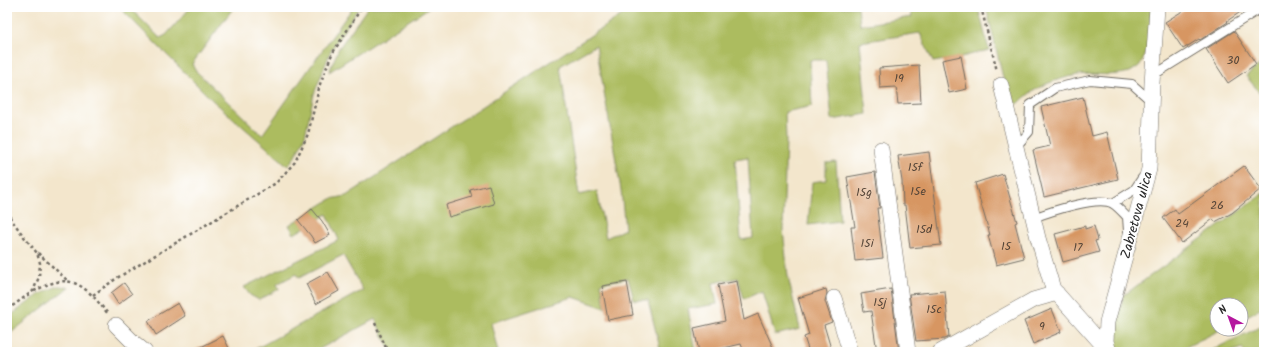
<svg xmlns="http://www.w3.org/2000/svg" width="1271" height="359" font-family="Kalam,sans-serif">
<rect width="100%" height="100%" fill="#fff"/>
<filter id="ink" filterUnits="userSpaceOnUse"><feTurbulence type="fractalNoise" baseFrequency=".025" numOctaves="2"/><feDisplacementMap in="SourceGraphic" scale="8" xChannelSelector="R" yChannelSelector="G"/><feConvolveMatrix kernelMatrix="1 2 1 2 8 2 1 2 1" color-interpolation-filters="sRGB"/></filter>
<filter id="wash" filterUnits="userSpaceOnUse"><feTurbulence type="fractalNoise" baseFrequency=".012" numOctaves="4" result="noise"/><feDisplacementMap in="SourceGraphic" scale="16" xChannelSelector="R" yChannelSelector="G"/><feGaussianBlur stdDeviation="0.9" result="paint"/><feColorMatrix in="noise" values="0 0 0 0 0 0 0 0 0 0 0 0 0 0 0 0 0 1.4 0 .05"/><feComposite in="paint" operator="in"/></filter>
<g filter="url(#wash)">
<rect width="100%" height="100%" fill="#f3e6cc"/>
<path fill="#acbc5e" stroke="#6c7444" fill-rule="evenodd" d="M119,7H129L160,38L166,35L191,7H234L192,64L196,71L262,135L353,7H359L331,50L314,94L305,136L296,155L288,166L211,99Z
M368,7H430L329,72L339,48Z
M623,7H858L860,25L912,17L910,7H978L989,50L957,58L933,62L920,33L860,42L867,114L832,120L826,60H810L812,106L785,112L786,140L783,229L788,277L800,329L775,335L762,291L744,299L738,278L713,283L717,304L688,309L696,352H661L648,300H634L628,278L601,283L605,308L573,297L491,323L498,352H391L375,319L314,352H250L363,290L343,255L299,278L296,274L277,284L279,289L259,300L250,295L244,287L339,240L327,214L294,234L289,225L331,199L346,196L625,13ZM596,45L621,190L625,229L606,238L597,191L579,195L560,66ZM748,157L753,238L741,240L735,159Z
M986,7H1152C1150,23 1150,48 1142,62C1130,81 1097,72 1078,75C1055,79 1033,87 1018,104L1012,102L1006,90Z
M1264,61V90L1260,93L1246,76Z
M836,162L840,221L808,225L812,182L826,180V163Z
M1264,193V307L1241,319V305H1217V329H1222L1176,352H1115V325L1124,295Z
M58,286L69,287L7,336V318L40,294Z
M1264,325V352H1244L1242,348L1231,352H1208Z"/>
<g id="blocks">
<path fill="#d79662" d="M1189,7H1248L1227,21L1228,22L1200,40L1199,39L1183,49L1165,22Z
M1234,31L1256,64L1228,83L1206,49Z
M961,56L967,89L949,93L942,60Z
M919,65L921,103L898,104L896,87L880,88L879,68Z
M1083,97L1092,136L1107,132L1118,179L1044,197L1033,150L1050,146L1041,107Z
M929,152L941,245L910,248L905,205H903L902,181L898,156Z
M1244,166L1261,189L1232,213L1215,222L1213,219L1182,243L1163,218L1175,209L1178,214Z
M875,172L880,208H877L883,258L855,261L851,227H855L847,177Z
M1003,174L1017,222L1015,223L1024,258L996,265L988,235H990L975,183Z
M489,185L494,204L449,217L446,205L472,197L470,190Z
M312,209L322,221L330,235L315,243L311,236L298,220Z
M1085,226V229L1094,226L1098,240L1095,241L1099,252L1063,262L1055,234Z
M328,272L339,291L316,304L306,284Z
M737,281L744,320L758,314L775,352H744L741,344L707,352H699L694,328L725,321L718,285Z
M627,282L633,315L608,320L602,286Z
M124,283L132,294L118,304L111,293Z
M826,289L827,293L825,301L832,322L824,325L832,352H809L804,337L809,335L798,298Z
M891,289L899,352H877L871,311L864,312L861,294Z
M945,291L949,337L945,339L916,341L909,294Z
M178,303L185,316L156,335L148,321Z
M1052,309L1061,332L1033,344L1024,321Z
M223,336L231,352H191Z"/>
</g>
</g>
<g filter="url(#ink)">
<use href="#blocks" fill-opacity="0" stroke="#716c63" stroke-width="1"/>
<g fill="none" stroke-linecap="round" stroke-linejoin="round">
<defs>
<path id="service" d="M1152,76L1263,7
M1016,147L1029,132L1030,105L1055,88L1090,80L1132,84L1151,101
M1113,203L1134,190L1142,178
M1033,218C1049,212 1099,195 1113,204C1118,207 1123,213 1127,217L1128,231"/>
<path id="minor" d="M1001,85L1038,238L1053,289L1109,352
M881,149L908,352
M834,298L850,352
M116,325L133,342L145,352
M940,352L1033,300L1057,293
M1109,352L1106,341L1107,322L1149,169L1152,83L1157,7"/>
</defs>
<use href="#service" stroke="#716c63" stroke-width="10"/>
<use href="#minor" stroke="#716c63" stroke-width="16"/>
<path stroke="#716c63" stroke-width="2.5" stroke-dasharray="3 3" stroke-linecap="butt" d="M981,7L997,71
M7,211L11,219L25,238L37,253L40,263L39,277L33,291L7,310
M38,253L68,281
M34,291C41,288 49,283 57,282C80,277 95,298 108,314
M93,295L117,278L276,183L295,162L308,134L320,84L332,54L362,7
M375,323L388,352"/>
<use href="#service" stroke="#fff" stroke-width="8"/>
<use href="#minor" stroke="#fff" stroke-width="15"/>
</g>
</g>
<g text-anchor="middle" stroke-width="3.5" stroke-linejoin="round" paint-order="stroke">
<g font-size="12" fill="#564639">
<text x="1233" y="64">30</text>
<text x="899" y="82">19</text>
<text x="915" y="171">15f</text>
<text x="918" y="195">15e</text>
<text x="864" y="196">15g</text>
<text x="1217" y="209">26</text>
<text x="1182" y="227">24</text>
<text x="924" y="233">15d</text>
<text x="867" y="247">15i</text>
<text x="1006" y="250">15</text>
<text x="1078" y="251">17</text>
<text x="880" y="306">15j</text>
<text x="934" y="313">15c</text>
<text x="1042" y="330">9</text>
</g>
<g font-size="14" fill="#2b2b2b" stroke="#fff">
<text transform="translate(1136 215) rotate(-75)" y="5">Zabretova ulica</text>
</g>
</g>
<rect width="1271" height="359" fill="none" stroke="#fff" stroke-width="24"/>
<g transform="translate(1229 317) rotate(319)"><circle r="19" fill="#ffffff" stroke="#aaaaaa"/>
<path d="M0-3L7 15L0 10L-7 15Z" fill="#b5179e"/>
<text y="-6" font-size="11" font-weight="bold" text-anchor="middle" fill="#2b2b2b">N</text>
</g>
</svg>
